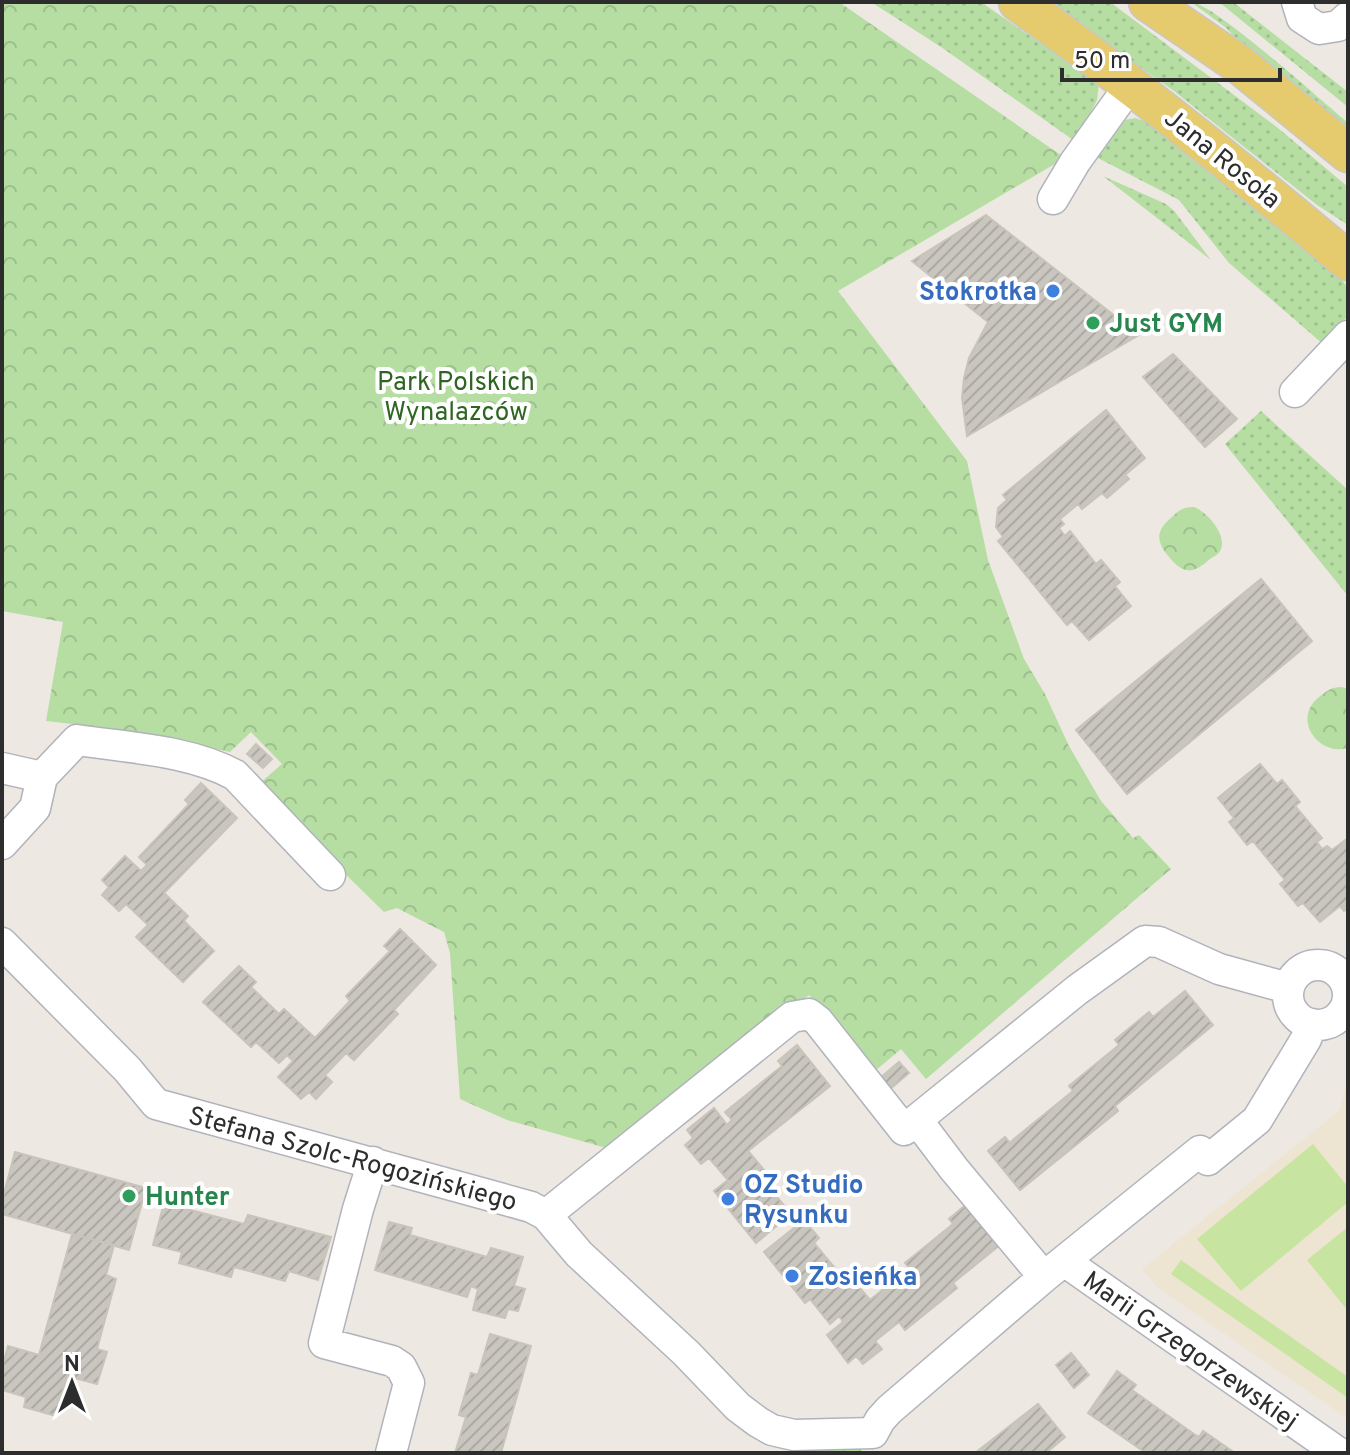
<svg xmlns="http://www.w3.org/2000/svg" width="1350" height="1455" font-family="Overpass,sans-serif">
<defs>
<pattern id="grass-dots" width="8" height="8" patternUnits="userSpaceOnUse" patternTransform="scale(2)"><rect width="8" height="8" fill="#b6dea3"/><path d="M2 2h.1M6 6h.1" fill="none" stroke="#9dbf8d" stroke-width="1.8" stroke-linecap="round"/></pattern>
<pattern id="forest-crowns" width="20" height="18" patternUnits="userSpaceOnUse" patternTransform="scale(2)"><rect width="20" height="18" fill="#b6dea3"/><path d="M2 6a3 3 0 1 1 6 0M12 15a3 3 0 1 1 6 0" fill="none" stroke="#9dbf8d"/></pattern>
<pattern id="building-hatch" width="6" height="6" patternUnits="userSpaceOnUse" patternTransform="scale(2)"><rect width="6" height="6" fill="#c9c6bf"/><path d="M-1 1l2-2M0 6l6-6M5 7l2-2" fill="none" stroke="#adaaa4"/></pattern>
</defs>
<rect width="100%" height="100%" fill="#ede8e1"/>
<path fill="#ede4d2" d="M1348,1079V1419L1158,1288L1142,1269L1339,1111Z"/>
<path fill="url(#grass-dots)" d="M871,2H981L1099,84L1097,100L1076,142L941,47Z
M1048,2H1110L1278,128L1348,187V225L1317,205L1174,91Z
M1191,2C1212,2 1324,103 1348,123V138L1278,81L1225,27Z
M1219,2H1233L1348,92V107Z
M1135,118L1147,122L1239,192L1340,277L1347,287V317L1323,344L1229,263L1179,200L1098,158L1125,120Z
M1103,176L1166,204L1175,212L1211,260Z
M1261,411L1348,490V596L1225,444Z
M792,1443L861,1448V1452L793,1453Z"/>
<path fill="url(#forest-crowns)" d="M2,2H839L1065,158L838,291L967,461L988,560L1024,659L1045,694L1069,746L1101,801L1133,838L1139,835L1171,869L926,1079L901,1049L875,1071L809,995L617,1151L507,1120L460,1099L450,953L444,932L397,908L384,912L263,793L260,783L282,764L251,732L230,752L116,729L46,721L63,622L2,611Z
M1194,507C1206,511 1229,536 1220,551C1218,555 1214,556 1210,559C1193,574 1184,575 1169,557C1156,541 1155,531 1172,517C1179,510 1183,507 1194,507Z
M1342,687L1348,689V748C1319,757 1291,719 1319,697C1327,691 1331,687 1342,687Z"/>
<path fill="#c7e4a0" d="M1313,1144L1348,1187V1202L1241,1291L1197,1239Z
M1348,1227V1311L1307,1260Z
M1181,1260L1348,1377V1398L1171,1274Z"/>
<path fill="url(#building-hatch)" stroke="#c8c4ba" stroke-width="2" d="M986,215L1139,335L967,436L962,398L964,378L969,358L988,322L912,261Z
M1173,354L1237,419L1205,447L1143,377Z
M1106,410L1145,458L1125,475L1129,479L1107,498L1102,493L1082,509L1078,504L1060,519L1064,524L1059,528L1065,536L1070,531L1096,564L1101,560L1120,582L1115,586L1131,606L1089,640L1072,621L1067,625L998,541L1003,537L996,527L998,508L1007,500L1003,495Z
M1261,579L1312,641L1127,794L1076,730Z
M256,744L272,759L263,768L247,754Z
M1260,764L1277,784L1282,780L1300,802L1295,806L1322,838L1317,842L1322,849L1327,846L1332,850L1348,838V907L1344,911L1340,906L1320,922L1303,903L1298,906L1280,884L1285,880L1253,841L1247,845L1229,822L1234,818L1218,798Z
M201,783L237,818L164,893L188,916L184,921L214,951L183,982L136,937L148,925L126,904L119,911L102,895L109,887L102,880L125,856L141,871L147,865L139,857L189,804L185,800Z
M400,929L436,965L394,1010L398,1014L354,1060L346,1053L325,1075L332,1082L316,1099L309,1092L301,1099L278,1077L293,1061L287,1055L279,1063L256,1042L251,1047L203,1002L239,966L256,982L251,987L279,1014L284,1009L315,1038L350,1001L346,996L390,951L384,946Z
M1185,991L1213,1025L1115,1106L1118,1111L1020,1190L988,1151L1005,1137L1010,1143L1014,1139L1073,1091L1069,1086L1119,1045L1115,1040L1149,1012L1153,1017Z
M797,1045L830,1086L748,1151L770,1177L765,1182L791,1214L756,1243L714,1191L728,1180L709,1158L701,1164L685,1145L693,1138L687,1130L714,1108L727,1125L732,1120L725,1112L782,1066L778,1061Z
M899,1062L909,1073L890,1089L880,1078Z
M15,1152L146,1188L129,1250L2,1214V1201Z
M164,1203L244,1224L248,1215L331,1237L318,1280L289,1271L285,1281L234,1267L231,1277L179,1263L182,1252L153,1245Z
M968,1203L1001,1244L953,1283L957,1288L905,1330L899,1322L875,1341L882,1349L863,1364L856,1356L848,1363L827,1335L843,1322L839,1316L830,1324L810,1299L805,1303L764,1252L804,1220L819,1238L814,1243L838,1272L843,1268L870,1300L909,1268L905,1263L953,1224L949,1219Z
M389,1222L412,1228L410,1235L487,1257L491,1248L523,1257L514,1286L525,1289L518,1311L508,1309L505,1318L473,1310L478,1289L471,1286L467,1297L375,1270Z
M72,1234L114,1245L106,1275L116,1279L97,1349L107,1352L97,1384L67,1376L56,1416L24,1407L26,1397L2,1390V1368L8,1346L39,1355Z
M490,1334L531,1346L501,1453H455L466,1417L459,1415L471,1373L478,1375Z
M1071,1353L1089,1375L1074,1388L1056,1365Z
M1117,1371L1136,1385L1132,1390L1194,1434L1199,1437L1203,1431L1235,1453H1146L1088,1413Z
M1038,1404L1065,1437L1046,1453H975Z"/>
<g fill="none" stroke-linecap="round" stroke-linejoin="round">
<defs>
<path id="minor" d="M1297,2L1302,18L1319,29L1338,26L1348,17
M1053,199L1075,162L1131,84
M1295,392L1348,336
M2,768L42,777
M2,844L35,808L42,777L77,740C129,748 189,750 235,775L330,875
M2,943L127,1069L156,1104L499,1198L531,1207L546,1215L579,1254L686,1353L738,1407L758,1422L772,1430L794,1435L873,1433L880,1420L889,1410L1044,1277L1200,1151L1208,1160L1257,1120L1306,1039L1312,1024
M1288 995a30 30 0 1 1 60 0a30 30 0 1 1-60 0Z
M917,1120L954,1169L1044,1277
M373,1162L358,1209L324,1343L392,1361L401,1367L409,1383L391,1453
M546,1215L792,1017L809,1014L818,1021L904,1130L1077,990L1145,941L1159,942L1219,969L1288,988
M1064,1261L1339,1453"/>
<path id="major" d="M1018,2C1132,83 1241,171 1348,261
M1148,2L1240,65L1348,153"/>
</defs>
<use href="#minor" stroke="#b1b3bc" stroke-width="33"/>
<use href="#major" stroke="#c8c8c8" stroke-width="41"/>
<use href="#minor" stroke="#fff" stroke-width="30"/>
<use href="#major" stroke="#e5ca6e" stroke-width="38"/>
</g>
<g fill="#3f7fe0" stroke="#fff" stroke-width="3">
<circle cx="1053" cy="291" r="8"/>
<circle cx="728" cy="1199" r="8"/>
<circle cx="792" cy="1276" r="8"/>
</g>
<g fill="#2e9e5b" stroke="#fff" stroke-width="3">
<circle cx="1093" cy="323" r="8"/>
<circle cx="129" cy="1196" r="8"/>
</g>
<g text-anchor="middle" stroke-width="8" stroke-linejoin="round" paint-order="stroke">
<g font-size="26" fill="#2d2d2d" stroke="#fff">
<text transform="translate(1223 158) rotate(39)" y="9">Jana Rosoła</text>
<text transform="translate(353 1158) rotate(15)" y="9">Stefana Szolc-Rogozińskiego</text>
<text transform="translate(1191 1350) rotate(35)" y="9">Marii Grzegorzewskiej</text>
</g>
<g font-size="26" font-weight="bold" fill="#366cbe" stroke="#fff" text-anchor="start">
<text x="1037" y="300" text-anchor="end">Stokrotka</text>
<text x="744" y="1193">OZ Studio<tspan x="744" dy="30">Rysunku</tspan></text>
<text x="808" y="1285">Zosieńka</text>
</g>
<g font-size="26" font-weight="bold" fill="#27864d" stroke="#fff" text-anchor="start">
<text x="1109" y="332">Just GYM</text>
<text x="145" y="1205">Hunter</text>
</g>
<g font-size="26" fill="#2f6522" stroke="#fff">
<text x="456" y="390">Park Polskich<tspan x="456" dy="30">Wynalazców</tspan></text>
</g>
</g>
<rect width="1350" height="1455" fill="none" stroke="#2d2d2d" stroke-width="8"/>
<g transform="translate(72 1383)" stroke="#ffffff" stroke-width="6" paint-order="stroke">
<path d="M0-6L14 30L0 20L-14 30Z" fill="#2d2d2d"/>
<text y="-12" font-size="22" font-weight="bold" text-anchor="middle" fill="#2d2d2d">N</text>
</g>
<path d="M1062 68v12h218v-12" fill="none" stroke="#2d2d2d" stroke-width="4"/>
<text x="1074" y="68" font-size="24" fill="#2d2d2d" stroke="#ffffff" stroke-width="6" paint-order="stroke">50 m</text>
</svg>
